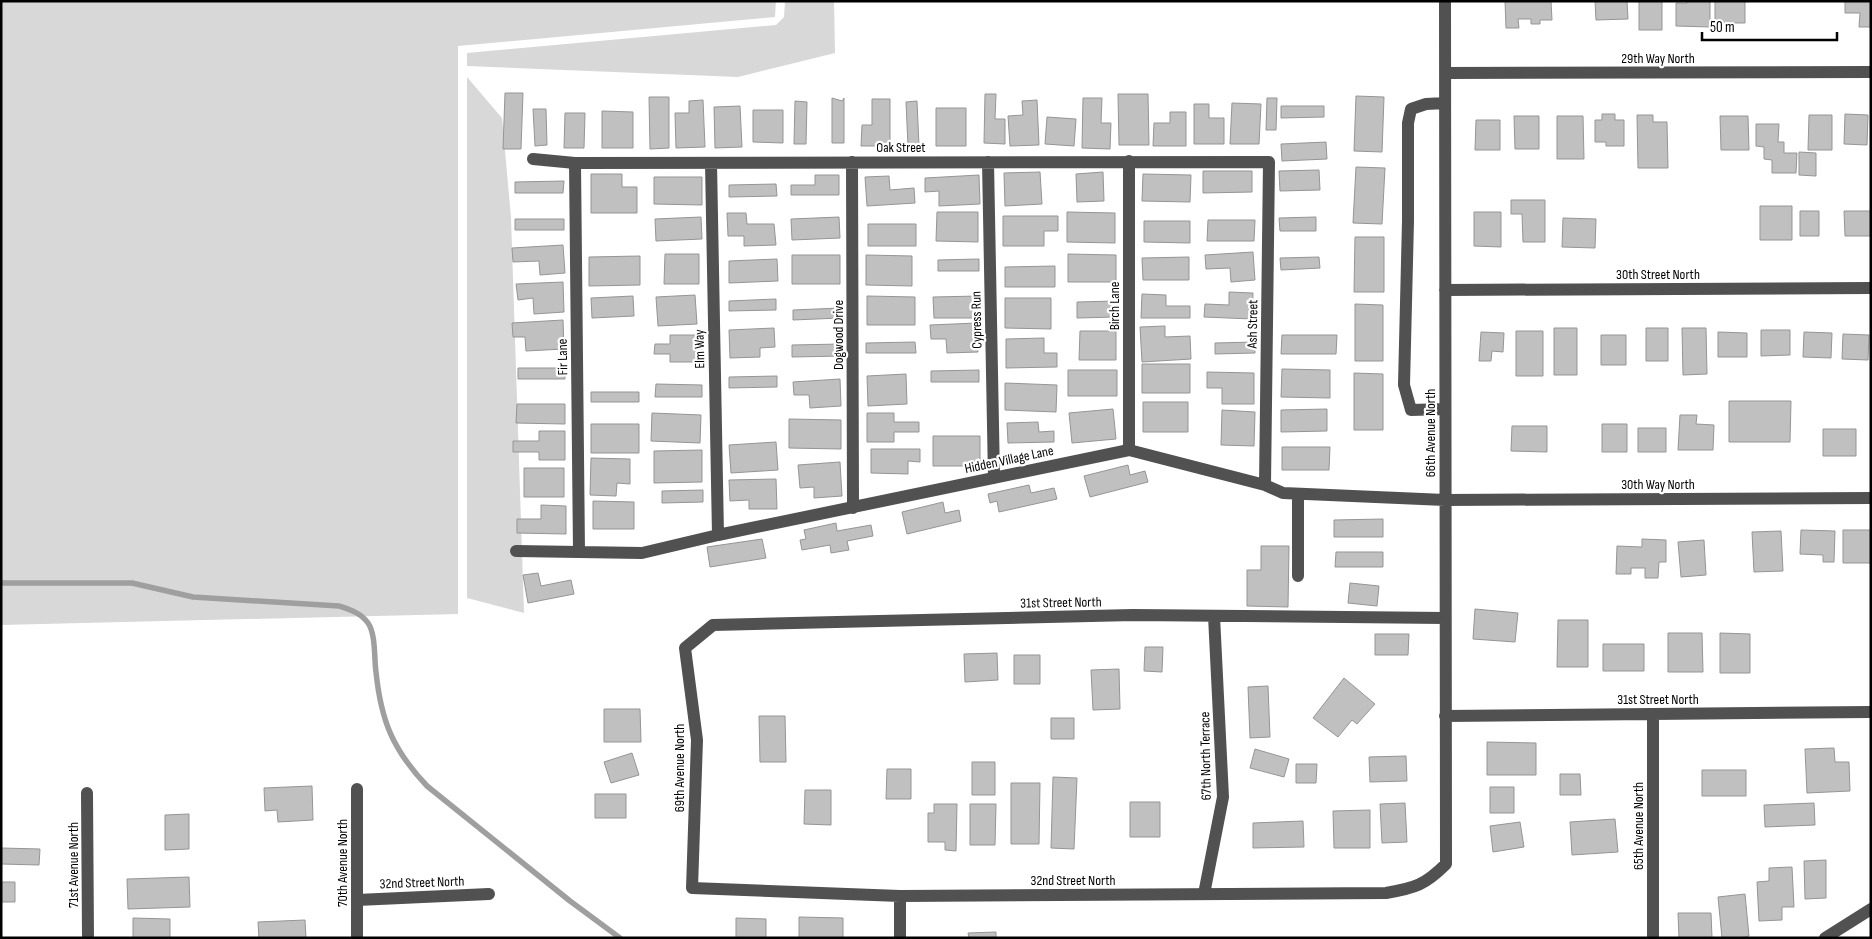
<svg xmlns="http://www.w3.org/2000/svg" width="1872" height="939" font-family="'Sofia Sans Condensed',sans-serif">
<rect width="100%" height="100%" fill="#fff"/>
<path fill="#d8d8d8" d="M1,1H776L775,17L458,46V614L1,625Z
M785,1H834L835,53L738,77L467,66V53L776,25L784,17Z
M467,77L502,118L511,217L524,613L467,598Z"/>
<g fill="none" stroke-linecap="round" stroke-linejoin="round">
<path stroke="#9f9f9f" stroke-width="5.5" d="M1,583H132L193,597L339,606C351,610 361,613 368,623C376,634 374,659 376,672C381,721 393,750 427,786L570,901L620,938"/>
</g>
<path fill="#c0c0c0" stroke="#959595" d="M1505,1H1551L1552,20H1540V24H1531V19H1518L1519,28H1506Z
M1595,1H1627L1628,19L1596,20Z
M1639,1H1662V30H1639Z
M1687,1H1710V27L1676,26V3H1687Z
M1715,1H1745V23H1715Z
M1845,1H1871V27H1859L1860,13H1845Z
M505,93H523L521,149H503Z
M985,94H996L995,119H1005V144L984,143Z
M1118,94H1148L1149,145H1119Z
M1356,96L1384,97L1382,152L1354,151Z
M649,97H669V148L650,149Z
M832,98L842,101L844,98V143H832Z
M1083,98H1102L1101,123H1111L1110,149L1082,148Z
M1267,98H1277L1276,130H1266Z
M872,99H890V146H861L862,125H872Z
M703,100L705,147L676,148L675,113H689V101Z
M1037,100L1039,145L1010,146L1008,116L1023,115L1022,101Z
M795,101L807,102L806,144H794Z
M917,101L919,146H908L906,102Z
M1232,103L1261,104L1259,144H1230Z
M1194,104H1209V118H1224V144H1194Z
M740,106L742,147L715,148L714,107Z
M1281,106H1324V117L1281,118Z
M936,108H966V146H936Z
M533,109H546L547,145L535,146Z
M753,110H783V143L753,142Z
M602,111L633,112V148H602Z
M1170,112H1186V146H1153L1154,123H1170Z
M565,113H585L584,148H564Z
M1602,114H1615V120H1624V146H1606V142H1595V120H1602Z
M1845,114L1868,115L1867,145L1844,144Z
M1637,115H1653V122H1667L1668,168H1638Z
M1809,115H1832V150H1808Z
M1514,116H1539V149H1515Z
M1557,116H1583L1584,159H1557Z
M1720,116H1748L1749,150H1721Z
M1047,117L1076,119L1074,146L1045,144Z
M1476,120H1500V150H1475Z
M1756,124H1779L1778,142H1784V153H1797L1796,173H1772V160L1764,159V147L1756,146Z
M1326,142L1327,159L1282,161L1281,144Z
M1799,152L1816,153V176L1799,175Z
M1356,167L1385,168L1382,224L1353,223Z
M1319,170L1320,190L1280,191L1279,171Z
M1203,171H1252V192L1203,193Z
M1040,172L1042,204L1005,206L1004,173Z
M1103,172L1104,201L1077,202L1076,174Z
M591,174H622V187H637V213H591Z
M1143,174L1191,175L1190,202L1142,201Z
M815,175H839V195H791V185H815Z
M979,175L980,204L939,206V191L925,192V178Z
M889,176L890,190L914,188L915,203L867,206L865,177Z
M654,177H702V205L654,204Z
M564,181L563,193H515V182Z
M776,184L777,196L729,197V185Z
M1511,200H1545V242H1523L1522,214H1511Z
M1760,206H1792V240H1760Z
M1800,211H1819V236H1800Z
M1844,211H1871V236H1845Z
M937,212H978V242L936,241Z
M1067,212L1115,213V243L1067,242Z
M1474,212H1501V247L1474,246Z
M727,213H746L747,224H774L776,245L744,246V236H728Z
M1003,216H1058V231H1044V246H1003Z
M701,217L702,239L656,241L655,219Z
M839,217L840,238L792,240L791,219Z
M1316,217V231H1280L1279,218Z
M1563,218L1596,219L1595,248L1562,247Z
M515,219H564V230H515Z
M1208,220H1255L1254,241H1207Z
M1144,221H1190V243L1144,242Z
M868,224H916V246H868Z
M1355,237H1384V292H1354Z
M563,245L565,273L540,275L539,261L513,262L512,248Z
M1253,252L1255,280L1231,282L1230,268L1206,269L1205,255Z
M665,254H699V284H664Z
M1068,254L1116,255V282H1068Z
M792,255H840V284H792Z
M866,255L912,256V286L866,285Z
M640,256V285L589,286V257Z
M1189,257V280H1143L1142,258Z
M1319,257L1320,268L1281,270L1280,258Z
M777,259L778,281L729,283V261Z
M979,259V271H938V260Z
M1055,266V287H1005V267Z
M563,282L564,312L534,314L533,298L518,300L516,284Z
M1229,292L1253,293L1252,319L1204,317L1205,304L1229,305Z
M1142,294L1166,295V306H1190V318H1141Z
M695,295L697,324L658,326L656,297Z
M633,296L634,316L592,318L591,298Z
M867,296L915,297V325H867Z
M978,296V318H934L933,297Z
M1005,298H1051V329L1005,328Z
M776,299V310L729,311V301Z
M1116,301V317L1077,318V302Z
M1355,304L1383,305V361H1355Z
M840,308V318L793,320V310Z
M563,320L564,349L526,351L525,337H513L512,323Z
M977,323L978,352L947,353L946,339H931L930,325Z
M1165,326V337L1190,336L1191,359L1142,362L1140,327Z
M774,328L775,347L760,348V357L730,358L729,330Z
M1554,328H1577V375H1554Z
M1646,328H1668V361H1646Z
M1682,328H1706L1707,374L1683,375Z
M1761,330H1790V355L1761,356Z
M1080,331H1116V360H1079Z
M1516,331H1543V376H1516Z
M1481,332L1504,333L1503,352L1492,351L1491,361H1479Z
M1718,332L1747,333V357H1718Z
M1804,332L1832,333L1831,358L1803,357Z
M1843,334L1869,335L1868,360L1842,359Z
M670,335H702V362H670V354H654L655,344H670Z
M1282,335H1337L1336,354H1281Z
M1601,335H1626V365H1601Z
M1044,338V353H1057V367L1006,368V339Z
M915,342L916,353H866V343Z
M1255,342V353L1215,354V343Z
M841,344L842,356L792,357V345Z
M1142,364H1190V393H1142Z
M518,368H565V379H518Z
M1282,369L1330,370V398L1281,397Z
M979,370V382H931V371Z
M1068,370H1117V396H1068Z
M1207,372L1254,373V404H1222V388H1207Z
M1354,373L1383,374V430H1354Z
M906,374L907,404L868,406L867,376Z
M777,376V387L729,388V377Z
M840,379L841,406L810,408L809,395H794L793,382Z
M1005,383L1057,385L1056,412L1005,410Z
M656,384L702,385V397H655Z
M591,392H639V402H591Z
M1729,401H1791L1790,442H1729Z
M1143,402H1188V432H1143Z
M517,404H565V424L516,423Z
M1113,409L1116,439L1072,443L1069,413Z
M1327,409V431L1281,432V410Z
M1222,410L1255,412L1254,446L1221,445Z
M652,413L701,415L700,443L651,441Z
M867,413H894V422H919V432H894V442H867Z
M1680,415H1697L1696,424L1714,425L1713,450H1678Z
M789,419L841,420V449L789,448Z
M1038,422L1039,432L1054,431V442L1008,443L1007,423Z
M591,424H639V453H591Z
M1602,424H1627V452H1602Z
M1512,426H1547V452L1511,451Z
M1638,428H1666V452H1638Z
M1823,429H1856V456H1823Z
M539,431H565V460H539V452H513V441H539Z
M933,436H980V466H933Z
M776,442L778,470L731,473L729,445Z
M1282,447H1330L1329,470H1282Z
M871,449H920V462L908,461V474L871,473Z
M702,450V482L654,483V451Z
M591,458L630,459V484L617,483L616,496L590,495Z
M840,462L842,496L814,498V487L800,488L798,465Z
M1128,465L1130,475L1145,471L1148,482L1090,497L1084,476Z
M524,468H564V497H524Z
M776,479L777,509H749V500L730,501L729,480Z
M1029,485L1031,493L1054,488L1057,499L999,512L997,501L990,503L988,494Z
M703,490V502L662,503V491Z
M593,501L634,502V529H593Z
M943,502L945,513L959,510L961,521L907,534L902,512Z
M541,505L566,506V534L517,533V519H541Z
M1383,519V537H1334V520Z
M836,523L837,531L871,525L873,536L847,541L849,550L831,553L830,545L802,550L800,540L806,539L804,530Z
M1801,530L1835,531L1834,562H1823V555L1800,554Z
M1843,530H1871V563H1843Z
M1781,531L1783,571L1754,572L1752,532Z
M762,539L766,558L710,567L707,547Z
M1642,539L1666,540V562H1659L1658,578H1645V568H1631V574H1616L1617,546L1642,547Z
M1704,540L1706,575L1681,577L1678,542Z
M1261,546H1289L1288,607L1247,606V570H1261Z
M1336,552H1383V567H1335Z
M538,573L541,586L571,580L574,594L528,603L523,575Z
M1350,583L1379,586L1377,606L1348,603Z
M1475,609L1518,613L1515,642L1473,639Z
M1558,620H1588V667H1557Z
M1668,633H1702L1703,672H1668Z
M1720,633L1750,634V673H1720Z
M1375,634H1409L1408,655H1375Z
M1603,644H1644V671H1603Z
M1145,647H1163L1162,672L1144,671Z
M997,653L998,680L965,682L964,654Z
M1014,655H1040V684H1014Z
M1119,669L1120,709L1093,710L1091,670Z
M1344,678L1375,704L1357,724L1352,720L1338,737L1313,718Z
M1268,686L1270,737L1250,738L1248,687Z
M604,709H640L641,742H604Z
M759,716H785L786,762H760Z
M1051,718H1074V739H1051Z
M1487,742L1536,743V775H1487Z
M1834,748L1835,762H1849L1850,791L1807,793L1805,749Z
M1255,749L1289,759L1284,777L1250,768Z
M632,753L639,775L611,783L604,762Z
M1406,756L1407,781L1370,782L1369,757Z
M972,762H995V795H972Z
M1296,764H1317L1316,783H1296Z
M887,769H911V799H886Z
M1702,770H1746V796H1702Z
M1560,774H1580L1581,795H1560Z
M1053,777L1077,778L1074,849L1051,848Z
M1011,783H1040L1039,844H1011Z
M312,786L313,820L278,822L277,810L265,811L264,788Z
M1490,787H1514V813H1490Z
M805,790H831V825L804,824Z
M595,794H626V818H595Z
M1130,802H1160V837H1130Z
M1405,803L1407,842L1382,843L1380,804Z
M1814,803L1815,825L1765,827L1764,805Z
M934,804H957L956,851L945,850V842H928V813H934Z
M970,804H996L995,845H970Z
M1370,810V848H1334L1333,811Z
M189,814V849L165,850V815Z
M1615,819L1618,852L1572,855L1570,822Z
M1303,821L1304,847L1253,848V823Z
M1520,822L1524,847L1493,852L1490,826Z
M1,848L40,849L39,865L1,864Z
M1826,860V898L1805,899L1804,861Z
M1792,867L1794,907H1782V920L1759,921L1757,882L1769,881V868Z
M189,877L190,907L128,909L127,879Z
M1,882H15V902H1Z
M1745,894L1749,936L1739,938H1722L1718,897Z
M1678,913H1711L1712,938H1679Z
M799,917L843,918V938H799Z
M133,918L170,919V938H133Z
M736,918L766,919V938H736Z
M305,920L306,938H259L258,922Z
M996,932V938H969L968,933Z"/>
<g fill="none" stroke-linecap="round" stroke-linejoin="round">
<path stroke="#515151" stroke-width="12" d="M1445,73L1871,72
M533,159L575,163L1269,162L1265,485
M1129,161V450
M852,162L853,508
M988,162L994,478
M575,163L579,552
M711,163L718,535
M1445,290L1871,288
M1445,409L1411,410L1404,385L1408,221V123L1411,109L1426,104L1445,103
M516,551L642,553L718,535L1129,450L1265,485L1283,493L1445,500L1871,498
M1298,576V494
M1445,618L1133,615L713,625L685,648L697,740L692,888L900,896L1386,893C1415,888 1425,885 1446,864L1445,1
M1445,716L1871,712
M87,793L88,938
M1204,894L1223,797L1214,616
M900,896V938
M357,900L489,894
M357,938V789
M1653,938V714
M1825,938L1871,909"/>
</g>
<g text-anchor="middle" stroke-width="4.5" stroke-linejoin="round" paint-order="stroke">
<g font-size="14" fill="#000" stroke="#fff">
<text x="1658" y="63">29th Way North</text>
<text x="901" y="152">Oak Street</text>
<text x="1658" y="279">30th Street North</text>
<text transform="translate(1114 306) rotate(-90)" y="5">Birch Lane</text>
<text transform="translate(976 320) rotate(-91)" y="5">Cypress Run</text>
<text transform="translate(1252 324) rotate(-89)" y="5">Ash Street</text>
<text transform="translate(838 335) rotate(-90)" y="5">Dogwood Drive</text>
<text transform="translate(699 349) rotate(-91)" y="5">Elm Way</text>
<text transform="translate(562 357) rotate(-91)" y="5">Fir Lane</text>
<text transform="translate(1430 433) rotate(-90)" y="5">66th Avenue North</text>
<text transform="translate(1009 459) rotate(-12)" y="5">Hidden Village Lane</text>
<text x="1658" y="489">30th Way North</text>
<text transform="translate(1061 602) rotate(-1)" y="5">31st Street North</text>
<text x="1658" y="704">31st Street North</text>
<text transform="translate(1205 756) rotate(-91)" y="5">67th North Terrace</text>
<text transform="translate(679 768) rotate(-90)" y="5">69th Avenue North</text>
<text transform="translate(1638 826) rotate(-90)" y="5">65th Avenue North</text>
<text transform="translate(342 863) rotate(-90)" y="5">70th Avenue North</text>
<text transform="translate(73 865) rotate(-90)" y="5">71st Avenue North</text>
<text x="1073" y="885">32nd Street North</text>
<text transform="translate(422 882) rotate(-2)" y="5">32nd Street North</text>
</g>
</g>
<rect width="1872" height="939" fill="none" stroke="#000000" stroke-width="5"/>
<path d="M1702 32v8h135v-8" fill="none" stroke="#000000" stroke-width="2.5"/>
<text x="1710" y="32" font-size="15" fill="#000000" stroke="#ffffff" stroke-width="4" paint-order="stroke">50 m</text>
</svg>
